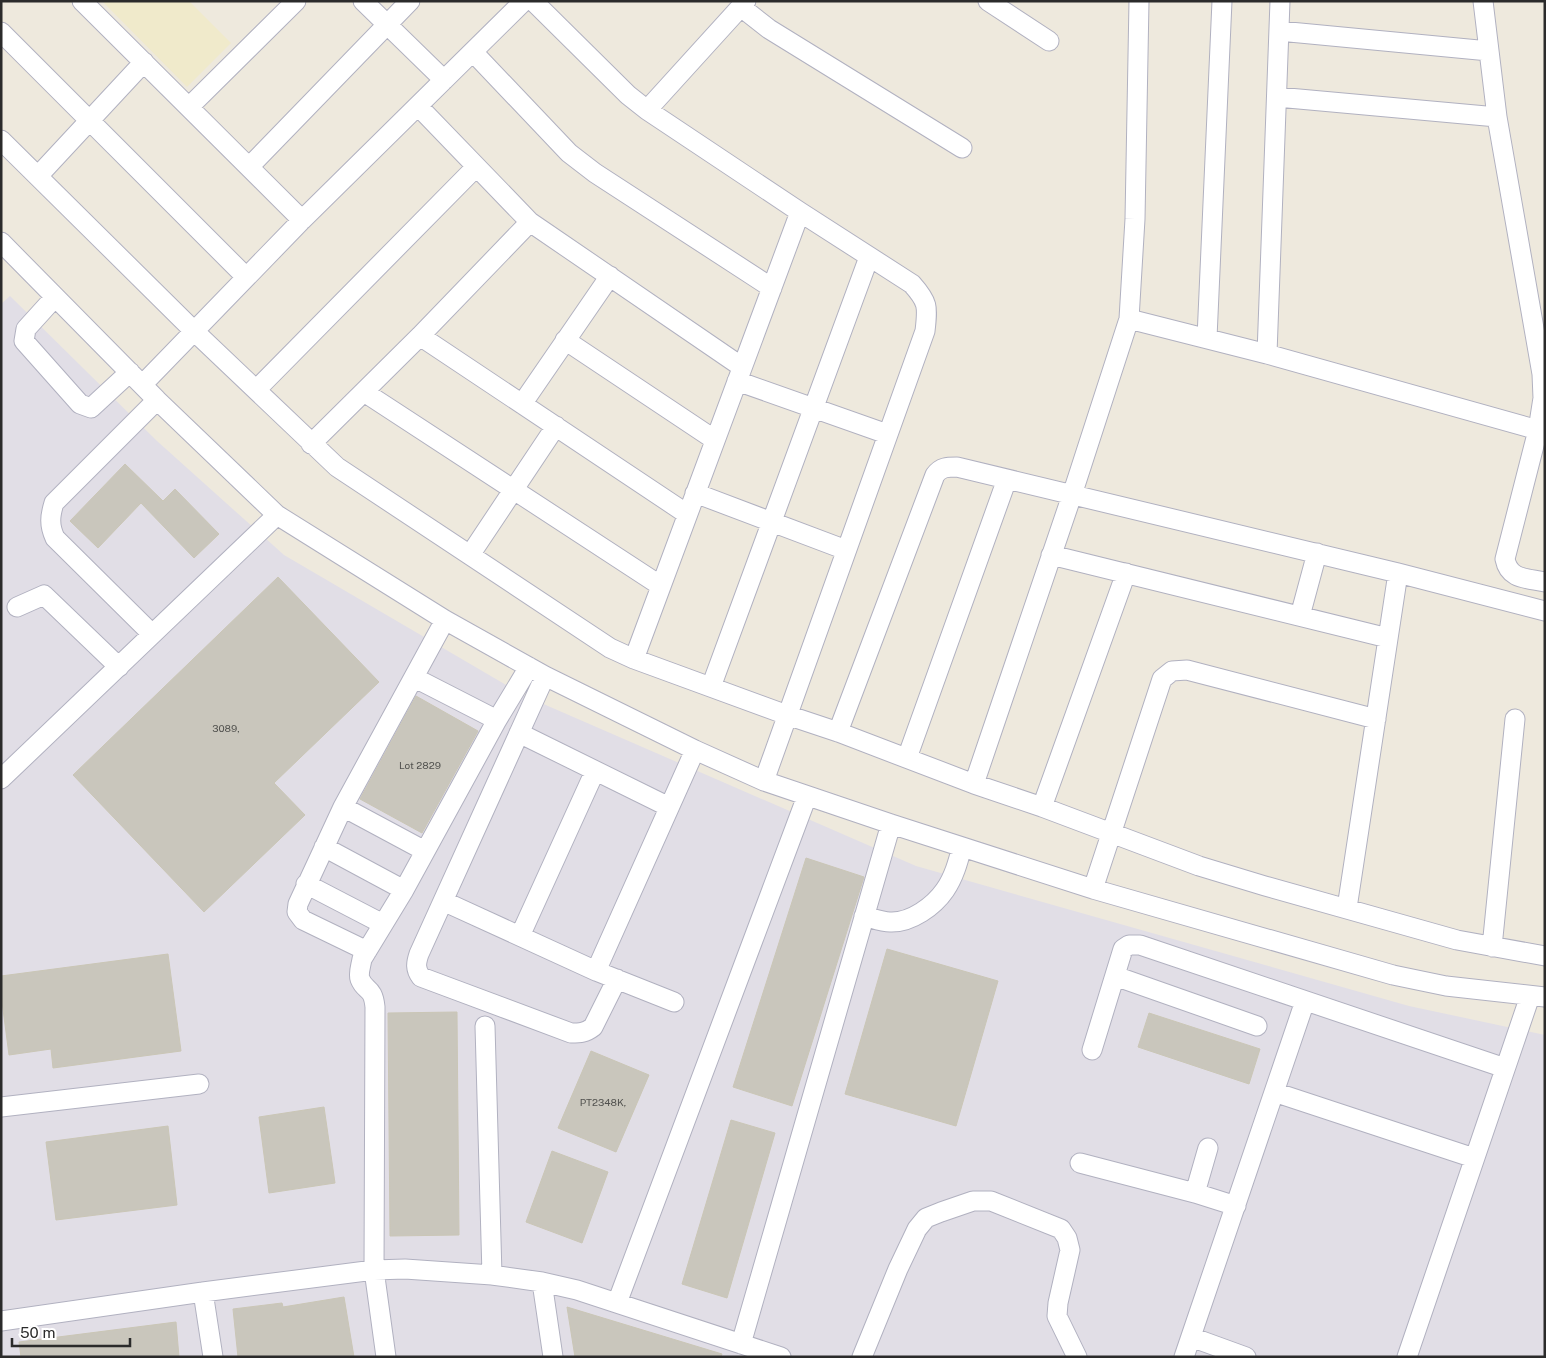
<svg xmlns="http://www.w3.org/2000/svg" width="1546" height="1358" font-family="'Public Sans',sans-serif">
<rect width="100%" height="100%" fill="#eee9dd"/>
<path fill="#e1dee6" d="M10,296L157,441L284,555L525,696L916,866L1409,1006L1545,1035V1357H1V304Z"/>
<path fill="#f0eacb" d="M102,1H189L231,43L187,87Z"/>
<path fill="#c9c6bc" stroke="#cac6b6" d="M125,464L163,501L175,489L219,534L194,558L141,503L98,548L70,521Z
M278,577L379,682L274,783L305,815L204,912L73,775Z
M416,696L478,731L422,833L360,799Z
M806,858L864,877L792,1106L733,1087Z
M887,949L998,981L956,1126L845,1094Z
M168,954L181,1051L53,1068L51,1049L9,1055L1,994V976Z
M457,1012L459,1235L390,1236L388,1013Z
M1149,1013L1260,1049L1249,1084L1138,1047Z
M591,1051L649,1075L616,1152L558,1128Z
M324,1107L335,1183L269,1193L259,1117Z
M731,1120L775,1133L727,1298L682,1284Z
M168,1126L177,1205L56,1220L46,1142Z
M552,1151L608,1172L582,1243L526,1222Z
M344,1297L354,1357H238L233,1309L282,1303L283,1307Z
M567,1307L722,1354L721,1357H575Z
M176,1322L179,1357H21L19,1342Z"/>
<g fill="none" stroke-linecap="round" stroke-linejoin="round">
<defs>
<path id="minor" d="M82,1L302,220
M363,1L444,80
M533,1L628,95L647,110L800,212L912,284C928,302 928,306 925,331L764,781
M988,1L1049,41
M1139,1L1135,219L1129,319L1267,354L1538,430
M1483,1L1497,117
M741,7L769,29L962,148
M1279,31L1489,51
M1,32L246,277
M473,52L569,153L595,173L772,288
M1277,97L1497,117L1542,374L1543,398L1538,430L1505,559C1509,580 1527,578 1545,582
M418,106L530,222L742,367
M189,107L296,1
M647,110L746,1
M1,140L194,331L337,467L610,648L634,659L787,715L838,732L974,784L1042,807L1199,866L1265,886L1457,940L1545,956
M249,167L410,1
M38,176L144,62
M1,242L157,400L277,515L445,620L545,676L695,750L764,781L891,824L1093,889L1393,975L1446,986L1545,997
M55,297L26,329L24,341L80,404L91,408L130,372
M420,336L687,514
M1207,338L1222,1
M565,340L715,440
M1267,354L1280,1
M737,381L887,434
M142,385L302,220L524,1
M256,390L476,167
M364,392L661,586
M522,404L610,276
M311,444L420,336L530,222
M695,493L846,550
M470,555L556,426
M1051,555L1388,638
M17,607L44,595L119,667
M1300,616L1317,553
M152,634L55,538C49,525 50,516 54,503L157,400
M634,659L800,212
M545,676L419,954C416,963 415,969 421,977L571,1033C580,1033 585,1033 593,1027L617,979
M415,678L497,720
M711,687L869,257
M838,732L935,475C941,467 947,467 957,467L1398,573L1545,611
M519,733L669,807
M907,758L1007,479
M1,779L277,515
M974,784L1072,495L1129,319
M343,807L425,851
M1042,807L1126,573
M324,847L404,890
M306,884L383,924
M1093,889L1162,679L1172,671L1187,670L1376,719
M443,901L596,971L674,1002
M1347,908L1398,573
M864,916C872,918 882,922 890,922C911,923 934,906 945,890C954,877 958,862 962,847
M520,936L595,771
M1492,947L1515,719
M367,951L303,920L297,912L298,904L343,807L445,620
M596,971L695,750
M1115,976L1257,1026
M485,1026L492,1275
M1092,1050L1123,949L1129,945H1140L1505,1068
M1274,1092L1474,1158
M1,1107L199,1084
M1080,1163L1195,1193L1236,1206
M1195,1193L1208,1148
M542,1282L553,1357
M203,1292L213,1357
M617,1303L807,796
M1,1321L203,1292L374,1270L405,1269L492,1275L542,1282L577,1290L781,1357
M1191,1337L1246,1357
M741,1344L891,824
M386,1357L374,1270L375,1007C373,986 365,992 360,979C358,973 361,966 362,959L404,890L497,720L529,667
M862,1357L898,1269L917,1229L926,1218L941,1212L973,1201H991L1061,1229L1067,1238L1070,1250L1058,1303L1057,1316L1077,1357
M1184,1357L1305,1001
M1407,1357L1530,996"/>
</defs>
<use href="#minor" stroke="#b1b1c0" stroke-width="21"/>
<use href="#minor" stroke="#fff" stroke-width="19"/>
</g>
<g text-anchor="middle" stroke-width="4" stroke-linejoin="round" paint-order="stroke">
<g font-size="10" fill="#52524f">
<text x="226" y="732">3089,</text>
<text x="420" y="769">Lot 2829</text>
<text x="603" y="1106">PT2348K,</text>
</g>
</g>
<rect width="1546" height="1358" fill="none" stroke="#2b2b2b" stroke-width="5"/>
<path d="M12 1338v8h118v-8" fill="none" stroke="#2b2b2b" stroke-width="2.5"/>
<text x="20" y="1338" font-size="15" fill="#2b2b2b" stroke="#ffffff" stroke-width="4" paint-order="stroke">50 m</text>
</svg>
